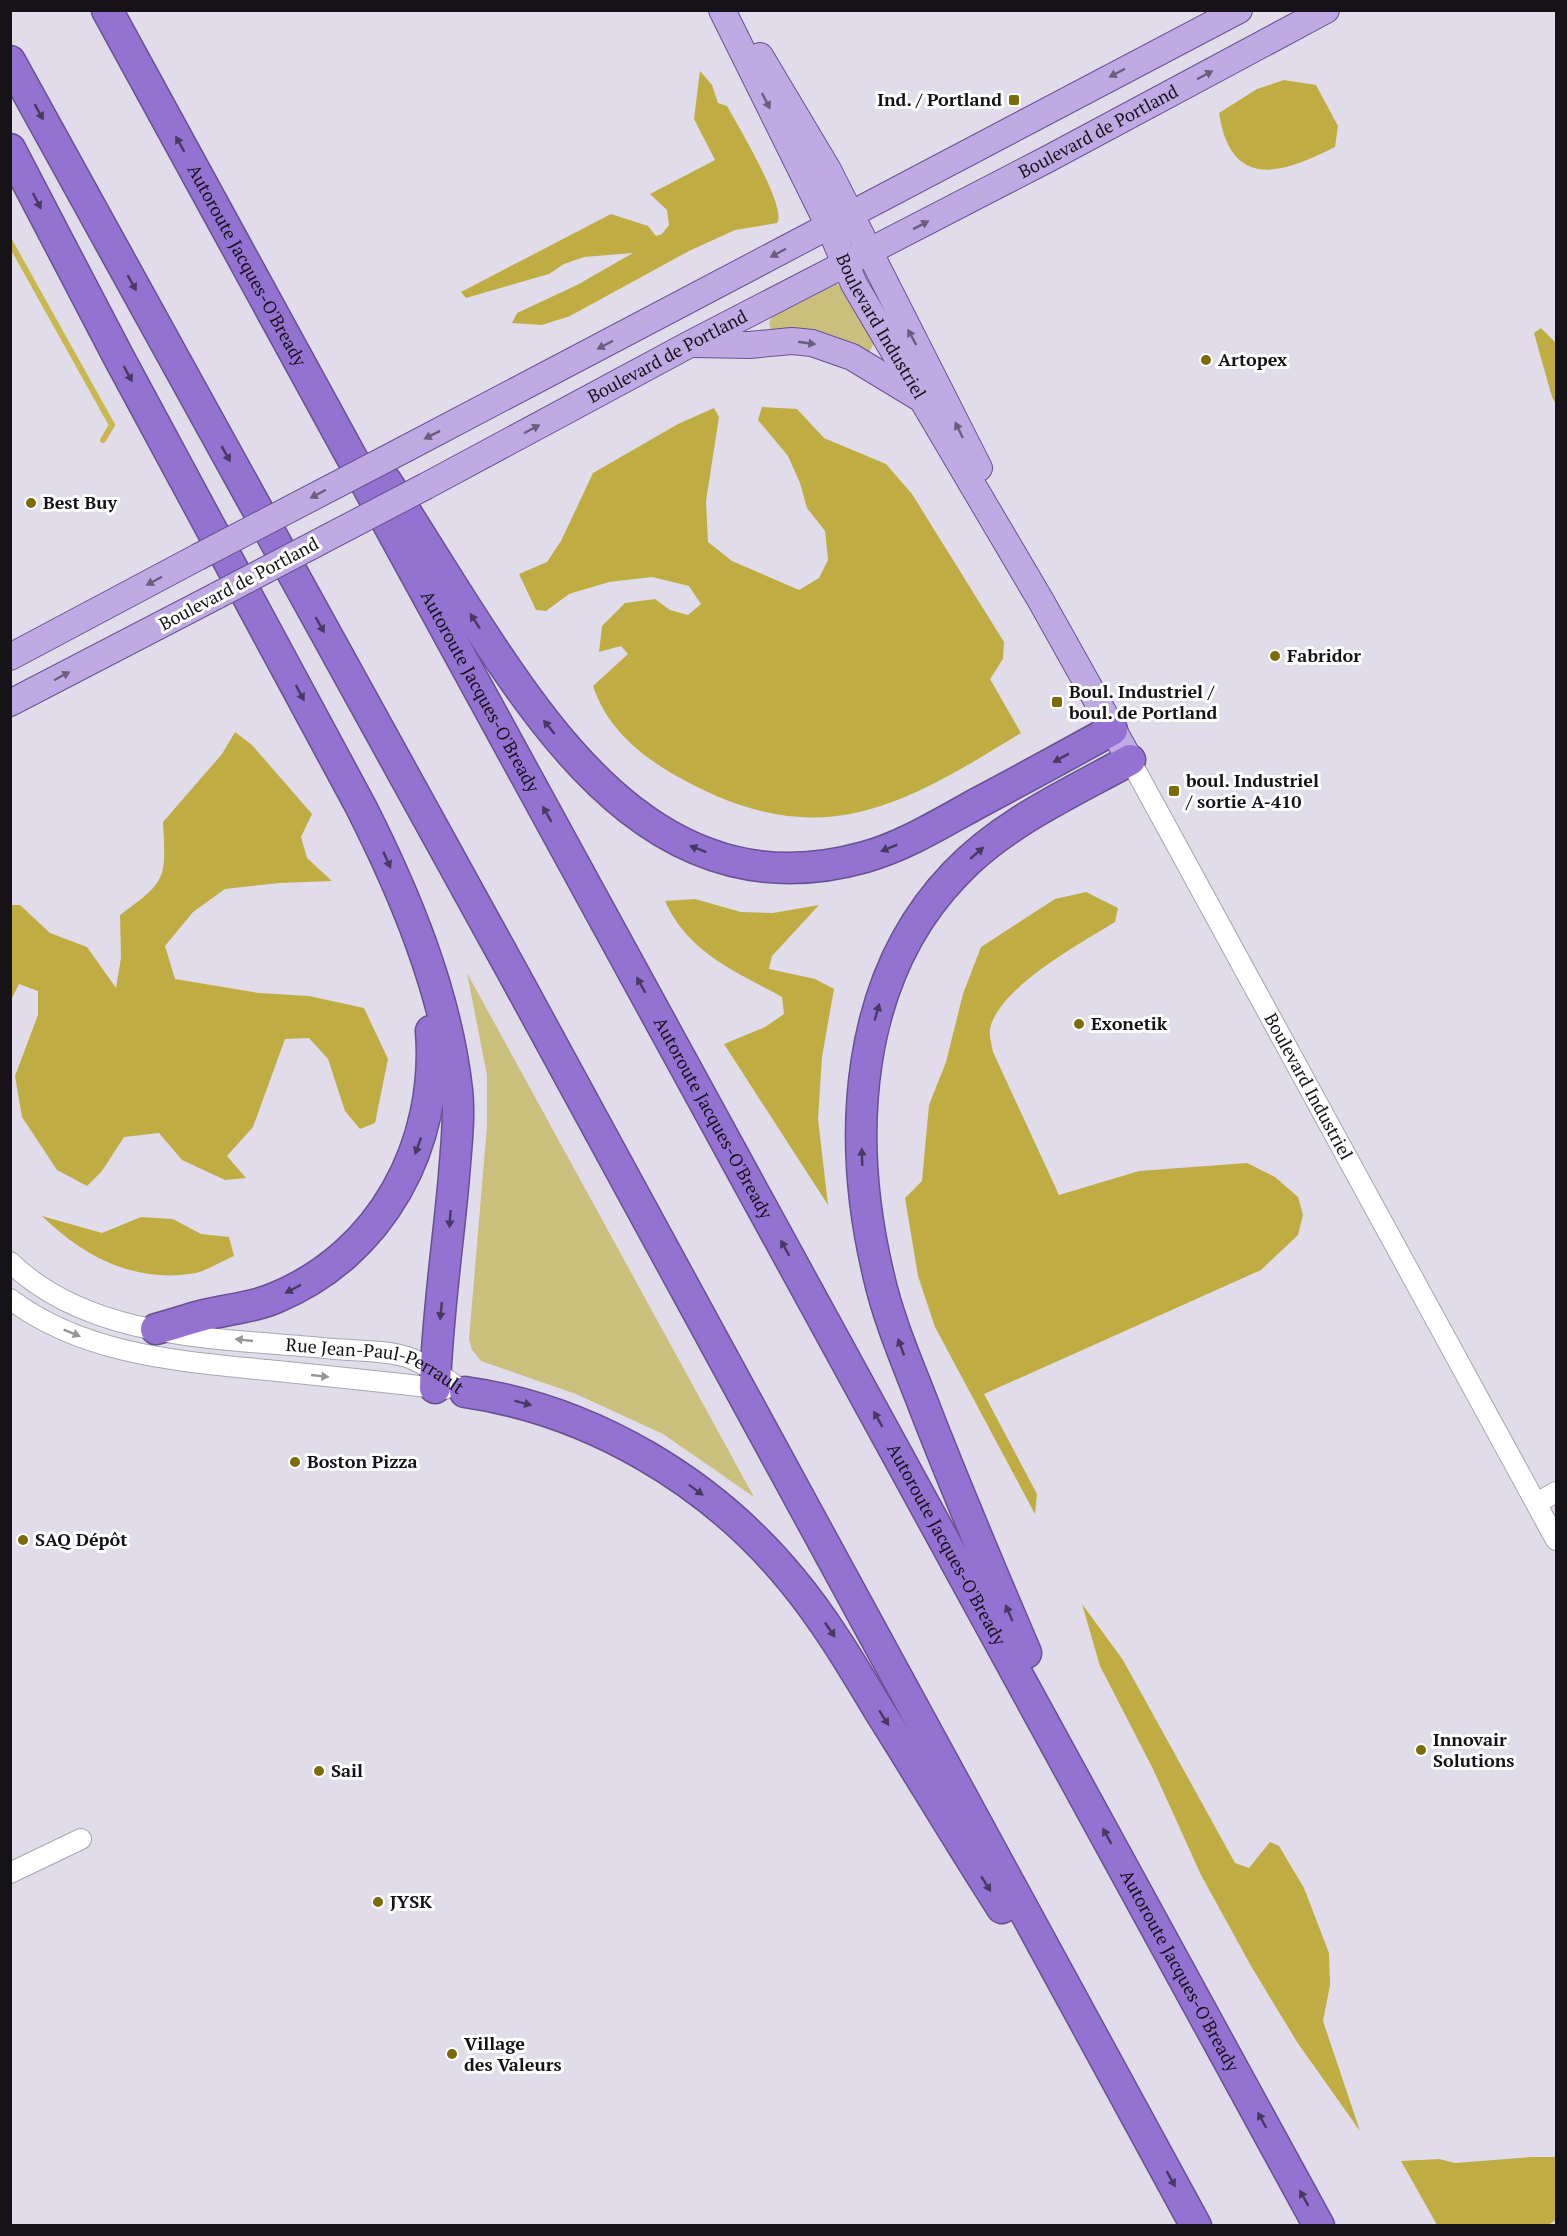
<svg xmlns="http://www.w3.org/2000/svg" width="1567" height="2236" font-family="'PT Serif',serif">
<rect width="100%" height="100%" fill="#e0dcea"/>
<path fill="#cbbf7e" d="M837,284L843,289L874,343L869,353L771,330L769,323L772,316L830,285Z
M467,973L754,1497L663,1434L576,1394L481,1361L472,1350L469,1339L487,1126V1075Z"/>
<path fill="#bfad44" d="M700,71L712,85L718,103L727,106C737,124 788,209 777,223L735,230L689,251L570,316L542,325L512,323L517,313L577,285L633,253L584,257L564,264L549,274L466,298L461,292L611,214L648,226L656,236L662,234L669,225L667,210L650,194L715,160L694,119Z
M1284,80L1316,85L1338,126L1335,147C1282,174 1231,191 1219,113L1257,89Z
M1541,328L1556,343V404L1552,397L1534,333Z
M762,407L797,409L824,438L886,464L912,494L1004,642L1003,659L990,679L1021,733C899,808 819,855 680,778C641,756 608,730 593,686L628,654L621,646L599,652L602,626L625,603L655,599L670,610L688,615L701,604L689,586L652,577L609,582L569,594L546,611L536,610L519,574L547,562L561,541L593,473L678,424L714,408L719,417L706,501L708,542L732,561L799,590L819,578L828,560L825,531L807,508L800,483L788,456L758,420Z
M235,732L252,745L312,814L301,837L307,858L332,881L279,883L225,889L193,912L165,946L175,979L259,993L309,996L364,1008L388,1059L375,1123L360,1129L345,1111L328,1059L309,1038L285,1039L253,1127L227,1156L246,1178L225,1180L182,1160L159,1133L124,1137L102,1171L87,1186L57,1170L22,1117L15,1076L38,1015V991L19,984L11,1000V905H20L50,933L87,947L116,988L121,958L120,915C167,881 166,879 163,822L222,754Z
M1086,892L1118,908L1115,922C1081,943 998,988 990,1029C989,1036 992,1046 993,1052L1059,1195L1139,1171L1247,1163L1275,1177L1298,1197L1303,1215L1298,1235L1261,1270L984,1394L1037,1494L1035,1514L935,1327L918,1276L905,1198L922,1181L929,1105L946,1062L963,994L981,947L1055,899Z
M695,899L741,912L773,913L819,905L772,956L769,969L815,979L834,989L822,1057L818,1119L828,1205L724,1044L765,1027L784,1014L782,997C735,971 688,953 665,901Z
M42,1216L102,1233L141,1217L173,1219L201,1234L229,1237L234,1256C222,1261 208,1270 196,1273C136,1284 84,1257 42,1216Z
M1082,1604L1123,1660L1235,1863L1249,1868L1270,1842L1279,1846L1304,1888L1329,1953L1330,1985L1323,2021L1360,2131L1297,2042L1251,1966L1201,1875L1153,1769L1100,1666Z
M1531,2157H1556V2220L1548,2225H1437L1401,2161L1439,2159L1455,2163Z"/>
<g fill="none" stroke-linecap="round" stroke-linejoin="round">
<path stroke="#cab74f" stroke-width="6" d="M10,242L112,425L103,440"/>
<defs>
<g id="minor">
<path id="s1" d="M1130,760L1556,1540"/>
<path id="s2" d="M10,1262C92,1342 227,1338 334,1349C357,1351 385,1350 407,1357C426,1363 448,1381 465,1392"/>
<path d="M10,1299C84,1355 179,1361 267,1370C326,1376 386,1382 445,1389"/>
<path d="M1537,1503L1556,1492"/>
<path d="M10,1873L81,1839"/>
</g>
<g id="major">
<path id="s3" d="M722,10L829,226L854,284L1041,601L1130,760"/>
<path d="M760,56L828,170L979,468"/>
<path d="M693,344L749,345L792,341L812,343L852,357L918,397"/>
<path d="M407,448L1239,10"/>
<path id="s4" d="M426,486L690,344L1046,160L1326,10"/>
<path d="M10,657L198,557"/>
<path d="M10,703L218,595"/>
</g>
<g id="highway">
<path id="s5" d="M107,10L1319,2226"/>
<path d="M10,61L511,969L1196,2226"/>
<path d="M10,149L118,356L361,807C405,894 446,992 457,1090C460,1118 456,1148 454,1176C448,1246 437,1317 435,1388"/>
<path d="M386,481C415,526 443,572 472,617C562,757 674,911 865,857C904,846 940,824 976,804C1021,780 1067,755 1112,730"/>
<path d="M156,1329C172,1325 188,1319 204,1315C228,1309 252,1308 275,1298C382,1254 440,1144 431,1031"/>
<path d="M465,1392C591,1410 711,1481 792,1580C826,1621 853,1667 880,1712C921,1777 960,1843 1002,1908"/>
<path d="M1026,1653C991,1571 956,1489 924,1406C907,1362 888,1319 878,1273C846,1137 854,979 955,874C1003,823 1069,794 1130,760"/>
</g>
</defs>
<use href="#minor" stroke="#a9a6b3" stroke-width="22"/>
<use href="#major" stroke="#685191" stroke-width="28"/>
<use href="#highway" stroke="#685191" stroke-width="33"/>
<use href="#minor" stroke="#fff" stroke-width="20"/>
<use href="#major" stroke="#bfaae4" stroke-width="26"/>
<use href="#highway" stroke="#9472d2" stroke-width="30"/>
<defs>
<path id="major-bridge" d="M198,557L407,448
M218,595L426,486"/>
</defs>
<use href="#major-bridge" stroke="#685191" stroke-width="28" stroke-linecap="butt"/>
<use href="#major-bridge" stroke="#bfaae4" stroke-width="26"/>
</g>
<defs><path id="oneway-solid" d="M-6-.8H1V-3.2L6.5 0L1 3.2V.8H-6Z" transform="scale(1.5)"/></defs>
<g fill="#6a5e7e">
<use href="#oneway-solid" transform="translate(1117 73) rotate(152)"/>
<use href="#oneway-solid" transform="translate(1205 75) rotate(-28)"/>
<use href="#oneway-solid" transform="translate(766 101) rotate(63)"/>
<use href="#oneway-solid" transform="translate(921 225) rotate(-27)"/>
<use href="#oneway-solid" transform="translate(778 253) rotate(152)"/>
<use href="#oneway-solid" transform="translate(912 337) rotate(-118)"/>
<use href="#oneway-solid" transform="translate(807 343) rotate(8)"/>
<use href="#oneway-solid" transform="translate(605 345) rotate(152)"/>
<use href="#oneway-solid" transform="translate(532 429) rotate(-28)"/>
<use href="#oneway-solid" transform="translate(959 430) rotate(-116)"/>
<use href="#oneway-solid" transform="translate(432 435) rotate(153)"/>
<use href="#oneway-solid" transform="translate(318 494) rotate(152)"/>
<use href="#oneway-solid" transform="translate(154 581) rotate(152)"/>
<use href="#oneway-solid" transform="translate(62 676) rotate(-28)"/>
</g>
<g fill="#483962">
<use href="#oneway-solid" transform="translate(39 112) rotate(61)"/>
<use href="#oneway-solid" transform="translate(180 144) rotate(-119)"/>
<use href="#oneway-solid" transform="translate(37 201) rotate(63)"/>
<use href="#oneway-solid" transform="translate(132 283) rotate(61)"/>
<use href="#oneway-solid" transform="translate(128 374) rotate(62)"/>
<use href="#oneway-solid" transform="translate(226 454) rotate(61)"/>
<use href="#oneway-solid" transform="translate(475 621) rotate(-123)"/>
<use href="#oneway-solid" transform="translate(320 625) rotate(61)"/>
<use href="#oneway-solid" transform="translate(300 693) rotate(62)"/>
<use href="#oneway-solid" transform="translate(549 727) rotate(-129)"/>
<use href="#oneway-solid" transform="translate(1061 758) rotate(151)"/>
<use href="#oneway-solid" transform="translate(547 814) rotate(-119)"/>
<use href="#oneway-solid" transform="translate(889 848) rotate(158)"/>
<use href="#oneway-solid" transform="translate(698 849) rotate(-159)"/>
<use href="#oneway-solid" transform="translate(977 853) rotate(-41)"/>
<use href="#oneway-solid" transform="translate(387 860) rotate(66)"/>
<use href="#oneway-solid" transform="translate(641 985) rotate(-119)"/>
<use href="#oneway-solid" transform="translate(877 1012) rotate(-74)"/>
<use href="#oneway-solid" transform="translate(418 1146) rotate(110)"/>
<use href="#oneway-solid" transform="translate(862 1157) rotate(-92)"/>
<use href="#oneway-solid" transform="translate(450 1219) rotate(94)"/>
<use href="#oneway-solid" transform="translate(785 1248) rotate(-119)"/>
<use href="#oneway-solid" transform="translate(293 1289) rotate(152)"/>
<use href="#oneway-solid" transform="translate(441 1311) rotate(96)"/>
<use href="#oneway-solid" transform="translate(901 1347) rotate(-110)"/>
<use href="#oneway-solid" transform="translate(523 1403) rotate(15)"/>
<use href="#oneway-solid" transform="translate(878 1419) rotate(-119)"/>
<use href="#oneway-solid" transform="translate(696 1490) rotate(37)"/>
<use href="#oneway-solid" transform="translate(1009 1613) rotate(-113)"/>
<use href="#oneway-solid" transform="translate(830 1630) rotate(56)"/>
<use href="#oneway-solid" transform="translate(884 1718) rotate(58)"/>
<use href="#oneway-solid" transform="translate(1107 1836) rotate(-119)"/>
<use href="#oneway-solid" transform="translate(986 1884) rotate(58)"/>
<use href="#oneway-solid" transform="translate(1262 2120) rotate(-118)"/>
<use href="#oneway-solid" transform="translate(1171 2179) rotate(61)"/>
<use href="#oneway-solid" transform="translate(1304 2198) rotate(-119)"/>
</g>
<g fill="#969597">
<use href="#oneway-solid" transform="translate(72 1333) rotate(22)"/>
<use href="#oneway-solid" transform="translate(244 1340) rotate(-174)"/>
<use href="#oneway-solid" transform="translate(320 1376) rotate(6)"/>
</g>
<g fill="#7b6c05" stroke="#fff" stroke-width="2">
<rect x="1008" y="94" width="12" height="12" rx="3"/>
<circle cx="1206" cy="360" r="6"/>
<circle cx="31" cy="503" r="6"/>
<circle cx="1275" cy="656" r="6"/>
<rect x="1051" y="696" width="12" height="12" rx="3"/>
<rect x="1168" y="785" width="12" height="12" rx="3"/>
<circle cx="1079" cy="1024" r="6"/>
<circle cx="295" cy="1462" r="6"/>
<circle cx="23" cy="1540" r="6"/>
<circle cx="1421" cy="1750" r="6"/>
<circle cx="319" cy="1771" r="6"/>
<circle cx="378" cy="1902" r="6"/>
<circle cx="452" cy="2054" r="6"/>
</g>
<g text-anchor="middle" stroke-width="6" stroke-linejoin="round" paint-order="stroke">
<g font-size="18" font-weight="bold" fill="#151318" stroke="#fff" text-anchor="start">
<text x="1002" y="106" text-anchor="end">Ind. / Portland</text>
<text x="1218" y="366">Artopex</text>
<text x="43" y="509">Best Buy</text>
<text x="1287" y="662">Fabridor</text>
<text x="1069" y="698">Boul. Industriel /<tspan x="1069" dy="21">boul. de Portland</tspan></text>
<text x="1186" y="787">boul. Industriel<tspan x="1186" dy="21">/ sortie A-410</tspan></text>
<text x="1091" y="1030">Exonetik</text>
<text x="307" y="1468">Boston Pizza</text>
<text x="35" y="1546">SAQ Dépôt</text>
<text x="1433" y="1746">Innovair<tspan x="1433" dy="21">Solutions</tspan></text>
<text x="331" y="1777">Sail</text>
<text x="390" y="1908">JYSK</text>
<text x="464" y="2050">Village<tspan x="464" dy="21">des Valeurs</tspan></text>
</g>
<g font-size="18" fill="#151318" stroke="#fff">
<text dy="6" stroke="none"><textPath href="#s4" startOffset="760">Boulevard de Portland</textPath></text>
<text dy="6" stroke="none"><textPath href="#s5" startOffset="291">Autoroute Jacques-O'Bready</textPath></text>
<text dy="6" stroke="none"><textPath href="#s3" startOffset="354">Boulevard Industriel</textPath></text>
<text dy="6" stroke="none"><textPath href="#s4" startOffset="274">Boulevard de Portland</textPath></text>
<text transform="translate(239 584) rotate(-28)" y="6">Boulevard de Portland</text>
<text dy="6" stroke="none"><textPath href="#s5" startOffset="777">Autoroute Jacques-O'Bready</textPath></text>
<text dy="6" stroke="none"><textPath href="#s1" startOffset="372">Boulevard Industriel</textPath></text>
<text dy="6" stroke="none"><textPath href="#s5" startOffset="1263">Autoroute Jacques-O'Bready</textPath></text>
<text dy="6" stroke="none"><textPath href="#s2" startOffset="387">Rue Jean-Paul-Perrault</textPath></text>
<text dy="6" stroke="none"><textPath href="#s5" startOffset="1749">Autoroute Jacques-O'Bready</textPath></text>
<text dy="6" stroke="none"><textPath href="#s5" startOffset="2235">Autoroute Jacques-O'Bready</textPath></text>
</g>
</g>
<rect width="1567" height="2236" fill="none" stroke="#151318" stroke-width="24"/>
</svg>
